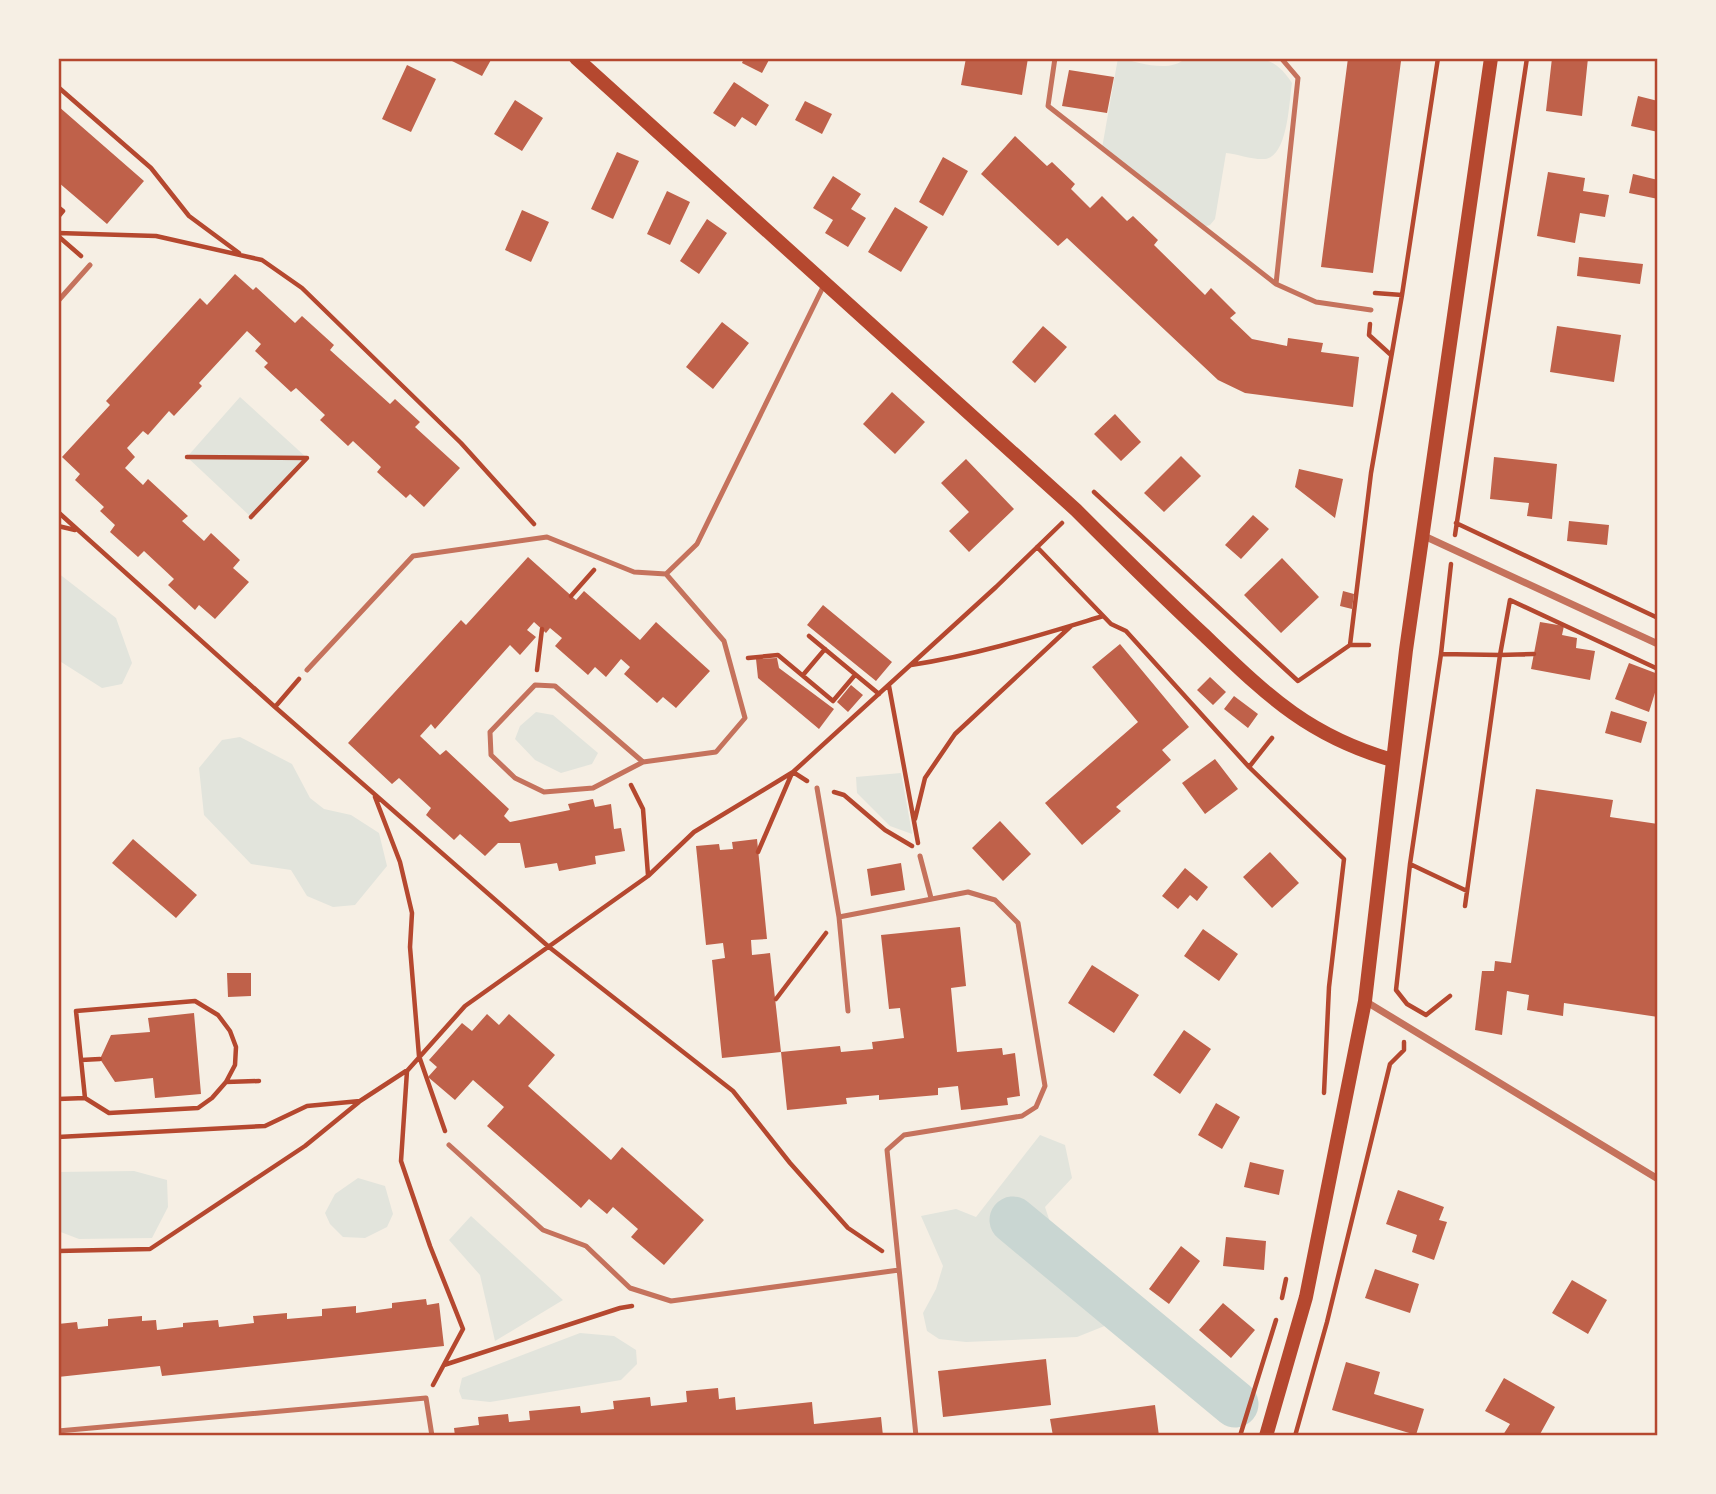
<svg xmlns="http://www.w3.org/2000/svg" width="1716" height="1494" font-family="'Noto Sans',sans-serif">
<rect width="100%" height="100%" fill="#f6efe4"/>
<path fill="#e2e4dc" d="M1118,58C1139,62 1169,74 1186,58C1209,58 1247,53 1268,61C1279,65 1286,74 1292,83C1289,102 1288,156 1265,159C1253,160 1237,154 1226,153L1215,219L1210,225L1203,227L1102,148Z
M240,397L307,458L251,517L187,457Z
M58,573L116,618L132,663L122,684L102,688L58,660Z
M536,712L553,715L598,753L592,764L561,773L535,760L515,739L520,726Z
M240,737L292,764L310,798L324,809L351,815L379,833L387,866L355,905L333,907L307,896L291,870L251,864L204,815L199,768L222,740Z
M901,773L912,833V834L890,826L857,793L856,777Z
M1040,1135L1065,1145L1072,1178L1045,1207L1052,1228L1104,1271L1119,1291L1112,1323L1077,1337L966,1342L939,1339L927,1331L923,1313L936,1289L943,1266L921,1216L956,1209L976,1217Z
M134,1171L167,1180L168,1207L152,1238L79,1239L58,1231V1172Z
M358,1178L385,1186L393,1214L387,1227L365,1238L343,1237L330,1224L325,1213L335,1194Z
M471,1216L563,1300L495,1341L480,1275L449,1240Z
M580,1333L614,1336L636,1350L637,1364L621,1380L490,1402L462,1399L459,1391L462,1378Z"/>
<g fill="none" stroke-linecap="round" stroke-linejoin="round">
<path stroke="#c9d6d2" stroke-width="47" d="M1013,1220L1235,1404"/>
</g>
<path fill="#bf614a" d="M446,58H492L482,76Z
M744,58H770L762,73L742,63Z
M966,58H1028L1022,95L961,85Z
M1348,58H1390L1401,61L1373,273L1321,267Z
M1552,58H1588L1582,116L1546,111Z
M407,65L436,79L411,132L382,119Z
M1069,70L1114,77L1107,113L1062,106Z
M734,82L769,105L756,126L742,117L735,127L713,113Z
M1638,96L1658,101V132L1631,126Z
M515,100L543,118L522,151L494,134Z
M805,101L832,114L822,134L795,120Z
M58,106L144,181L107,224L58,182Z
M1015,136L1047,166L1052,162L1075,184L1071,189L1090,208L1102,196L1127,221L1133,216L1158,240L1154,245L1205,295L1211,288L1236,313L1230,318L1252,339L1287,346L1288,338L1323,343L1321,352L1359,357L1353,407L1245,393L1218,380L1067,238L1058,246L981,174Z
M617,152L639,161L613,219L591,209Z
M943,157L968,171L943,216L919,202Z
M1548,172L1585,178L1583,191L1609,195L1605,217L1580,213L1575,243L1537,236Z
M1633,174L1658,180V199L1629,193Z
M833,176L861,194L851,209L866,218L848,247L825,233L833,220L813,208Z
M667,191L690,202L670,245L647,234Z
M895,207L928,227L901,272L868,252Z
M522,210L549,222L531,262L505,250Z
M707,219L727,233L699,274L680,261Z
M1579,257L1643,264L1640,284L1577,276Z
M235,274L253,290L256,287L295,323L302,316L334,345L330,350L390,404L395,399L420,422L415,427L460,468L424,507L410,494L406,498L377,472L381,467L353,441L348,446L320,420L325,415L311,402L296,388L291,392L264,367L268,363L255,351L261,344L247,331L199,383L202,386L174,416L169,411L148,435L143,431L127,448L135,457L125,468L143,485L148,479L188,516L182,521L204,541L211,533L240,560L233,568L249,582L215,619L199,605L195,610L168,585L174,579L144,551L138,557L110,532L115,525L100,511L104,507L75,480L80,474L62,457L110,405L106,401L200,298L207,305Z
M722,322L749,343L713,389L686,367Z
M1043,326L1067,347L1035,383L1012,362Z
M1557,326L1621,335L1614,382L1550,372Z
M892,392L925,422L895,454L863,424Z
M1115,414L1141,442L1121,461L1094,434Z
M1181,456L1201,476L1164,512L1144,493Z
M1494,457L1557,464L1552,519L1527,516L1529,503L1490,499Z
M966,459L1014,509L969,552L949,531L969,512L941,483Z
M1299,469L1343,479L1335,518L1295,487Z
M1253,515L1269,529L1241,559L1225,545Z
M1569,521L1609,525L1607,545L1567,541Z
M528,557L576,600L584,591L640,640L656,622L710,671L676,708L663,697L657,703L624,674L630,667L621,659L606,677L595,667L588,675L555,646L562,638L550,628L546,633L534,622L527,630L536,637L520,655L510,645L435,729L431,724L420,736L440,755L446,750L509,809L504,816L510,822L570,810L568,804L593,799L595,807L611,804L614,829L621,828L625,851L595,856L596,864L559,871L557,863L525,868L520,843H498L485,856L460,834L454,840L426,815L431,808L399,778L392,784L348,743L461,620L466,625Z
M1282,558L1319,597L1281,633L1244,595Z
M1343,591L1354,594L1352,609L1340,606Z
M823,605L892,662L876,681L807,625Z
M1540,622L1564,626L1562,635L1577,638L1576,648L1595,651L1590,680L1531,669Z
M1120,644L1189,727L1162,750L1171,760L1116,807L1121,811L1082,845L1045,803L1138,722L1092,667Z
M777,658L779,668L834,709L819,729L758,678L756,659Z
M1629,663L1658,674V683L1649,712L1615,699Z
M1210,677L1226,692L1213,705L1197,690Z
M851,685L863,695L848,712L837,702Z
M1234,696L1258,714L1248,728L1224,709Z
M1611,711L1647,722L1641,743L1605,733Z
M1215,759L1238,789L1205,814L1182,783Z
M1536,789L1613,800L1610,817L1658,824V1017L1564,1003L1563,1016L1527,1010L1529,995L1507,991L1502,1035L1475,1030L1482,971H1494L1495,961L1511,963Z
M1000,821L1031,854L1003,881L972,848Z
M133,839L197,895L176,918L112,863Z
M757,839L767,939L751,940L752,955L770,953L781,1052L722,1058L712,960L725,958L723,943L706,945L696,846L719,844L720,850L733,849L732,842Z
M1270,852L1299,883L1272,908L1243,877Z
M901,863L905,890L871,896L867,869Z
M1185,868L1208,887L1197,901L1190,895L1178,909L1162,896Z
M960,927L966,986L951,988L957,1052L1002,1048L1003,1055L1015,1053L1020,1096L1007,1098L1008,1105L961,1110L958,1086L938,1088V1095L879,1100V1095L846,1098L847,1104L787,1110L781,1052L840,1046L841,1052L873,1049L872,1042L904,1038L900,1008L889,1009L881,935Z
M1203,929L1238,954L1219,981L1184,956Z
M1092,965L1139,995L1114,1033L1068,1003Z
M227,973H251V996L228,997Z
M194,1013L201,1094L155,1098L153,1078L115,1082L100,1059L111,1035L150,1032L148,1018Z
M487,1014L499,1025L509,1014L555,1055L528,1086L611,1160L622,1147L704,1220L664,1265L631,1237L638,1229L613,1207L607,1214L589,1199L581,1208L487,1126L504,1107L473,1080L455,1100L428,1077L437,1067L429,1060L462,1023L472,1031Z
M1184,1030L1211,1049L1180,1094L1153,1075Z
M1216,1103L1240,1117L1222,1149L1198,1135Z
M1250,1162L1284,1170L1279,1195L1244,1187Z
M1398,1190L1444,1207L1439,1220L1447,1222L1434,1260L1412,1252L1417,1235L1386,1224Z
M1226,1237L1266,1241L1264,1270L1223,1266Z
M1181,1246L1200,1261L1169,1304L1149,1289Z
M1375,1269L1419,1284L1410,1313L1365,1298Z
M1572,1280L1607,1300L1588,1334L1552,1313Z
M426,1299L427,1305L439,1303L444,1346L162,1376L160,1366L58,1377V1324L77,1322L78,1329L108,1326V1319L142,1316V1321L156,1320L157,1330L183,1327V1323L218,1320L219,1327L254,1323L253,1316L287,1313V1319L322,1316V1309L356,1306V1313L392,1308V1303Z
M1223,1303L1255,1330L1231,1358L1199,1330Z
M1046,1359L1051,1405L943,1417L938,1371Z
M1346,1362L1380,1372L1374,1394L1424,1409L1416,1435L1332,1410Z
M1504,1378L1555,1407L1539,1436H1505L1503,1435L1510,1424L1485,1411Z
M718,1388L719,1399L735,1397L736,1410L812,1402L814,1424L881,1417L883,1436H455L454,1428L479,1425L478,1417L508,1414L509,1422L530,1420L529,1411L580,1406L581,1413L614,1409L613,1401L650,1397L651,1406L687,1402L686,1391Z
M1155,1405L1159,1436H1053L1050,1419Z"/>
<g fill="none" stroke-linecap="round" stroke-linejoin="round">
<path stroke="#b5482f" stroke-width="4.5" d="M58,87L151,168L189,216L239,253
M58,207L63,211L58,217
M58,233L156,236L262,260L302,288L461,443L534,524
M58,236L81,256
M1375,293L1402,295
M1370,324L1369,335L1391,355
M187,457L307,458L251,517
M1094,492L1298,681L1350,645L1371,473L1402,295L1438,58
M58,512L275,707L549,947L733,1091L790,1163L848,1228L882,1251
M1456,523L1658,618
M58,526L75,530
M1455,535L1527,58
M1037,547L1111,624L1126,631L1249,767
M571,596L594,570
M809,636L879,694
M1350,645H1369
M1441,654L1451,564
M748,658L778,655L833,701L855,675
M911,665C977,655 1040,635 1103,616
M537,670L542,629
M803,675L825,649
M889,686L918,843
M275,707L299,679
M1272,738L1249,767L1344,859L1329,987L1324,1093
M793,772L807,781
M631,785L643,809L648,875
M834,792L844,795L885,830L912,846
M375,797L400,862L412,913L410,947L419,1056L445,1131
M915,819L925,778L955,734L1071,626
M758,852L792,773
M1410,864L1441,654L1500,655L1510,600L1658,669
M1465,906L1500,655L1534,654
M1450,996L1426,1015L1407,1004L1396,990L1410,864L1467,891
M776,999L826,933
M81,1060L100,1059
M226,1082L259,1081
M58,1099L85,1098L109,1113L198,1108L212,1098L226,1082L235,1065L236,1047L230,1031L218,1015L195,1001L76,1011L85,1098
M58,1137L265,1126L307,1106L360,1101L406,1071
M58,1251L150,1249L305,1146L359,1102
M1282,1298L1286,1279
M444,1365L620,1308L632,1306
M433,1385L463,1329L430,1246L401,1161L407,1071L465,1006L648,876L694,832L793,772L996,587L1062,523
M1240,1436L1276,1320
M1295,1436L1327,1322L1390,1064L1404,1050V1042"/>
<path stroke="#c5725c" stroke-width="5" d="M1055,58L1048,106L1276,284L1298,78L1281,58
M1276,284L1316,302L1371,310
M58,301L90,265
M307,670L413,556L547,537L634,572L666,574L697,544L824,285
M643,762L555,686L535,685L490,732L491,755L515,778L544,792L593,788L643,762L716,752L745,718L724,641L666,574
M817,788L839,917
M920,856L931,898
M848,1011L839,917L968,892L995,900L1018,923L1045,1086L1036,1107L1022,1116L904,1135L887,1150L916,1436
M449,1145L543,1230L586,1246L630,1288L671,1301L899,1270
M58,1431L426,1398L432,1436"/>
<path stroke="#c5725c" stroke-width="7" d="M1422,535L1658,644
M1365,1001L1658,1179"/>
<path stroke="#b5482f" stroke-width="14" d="M576,58L1076,510C1118,552 1160,594 1203,634C1266,694 1306,735 1392,760
M1266,1436L1306,1297L1365,1001L1406,650L1491,58"/>
</g>
<rect width="1716" height="1494" fill="none" stroke="#f6efe4" stroke-width="119"/>
<rect x="60" y="60" width="1596" height="1374" fill="none" stroke="#b5482f" stroke-width="2.5"/>
</svg>
